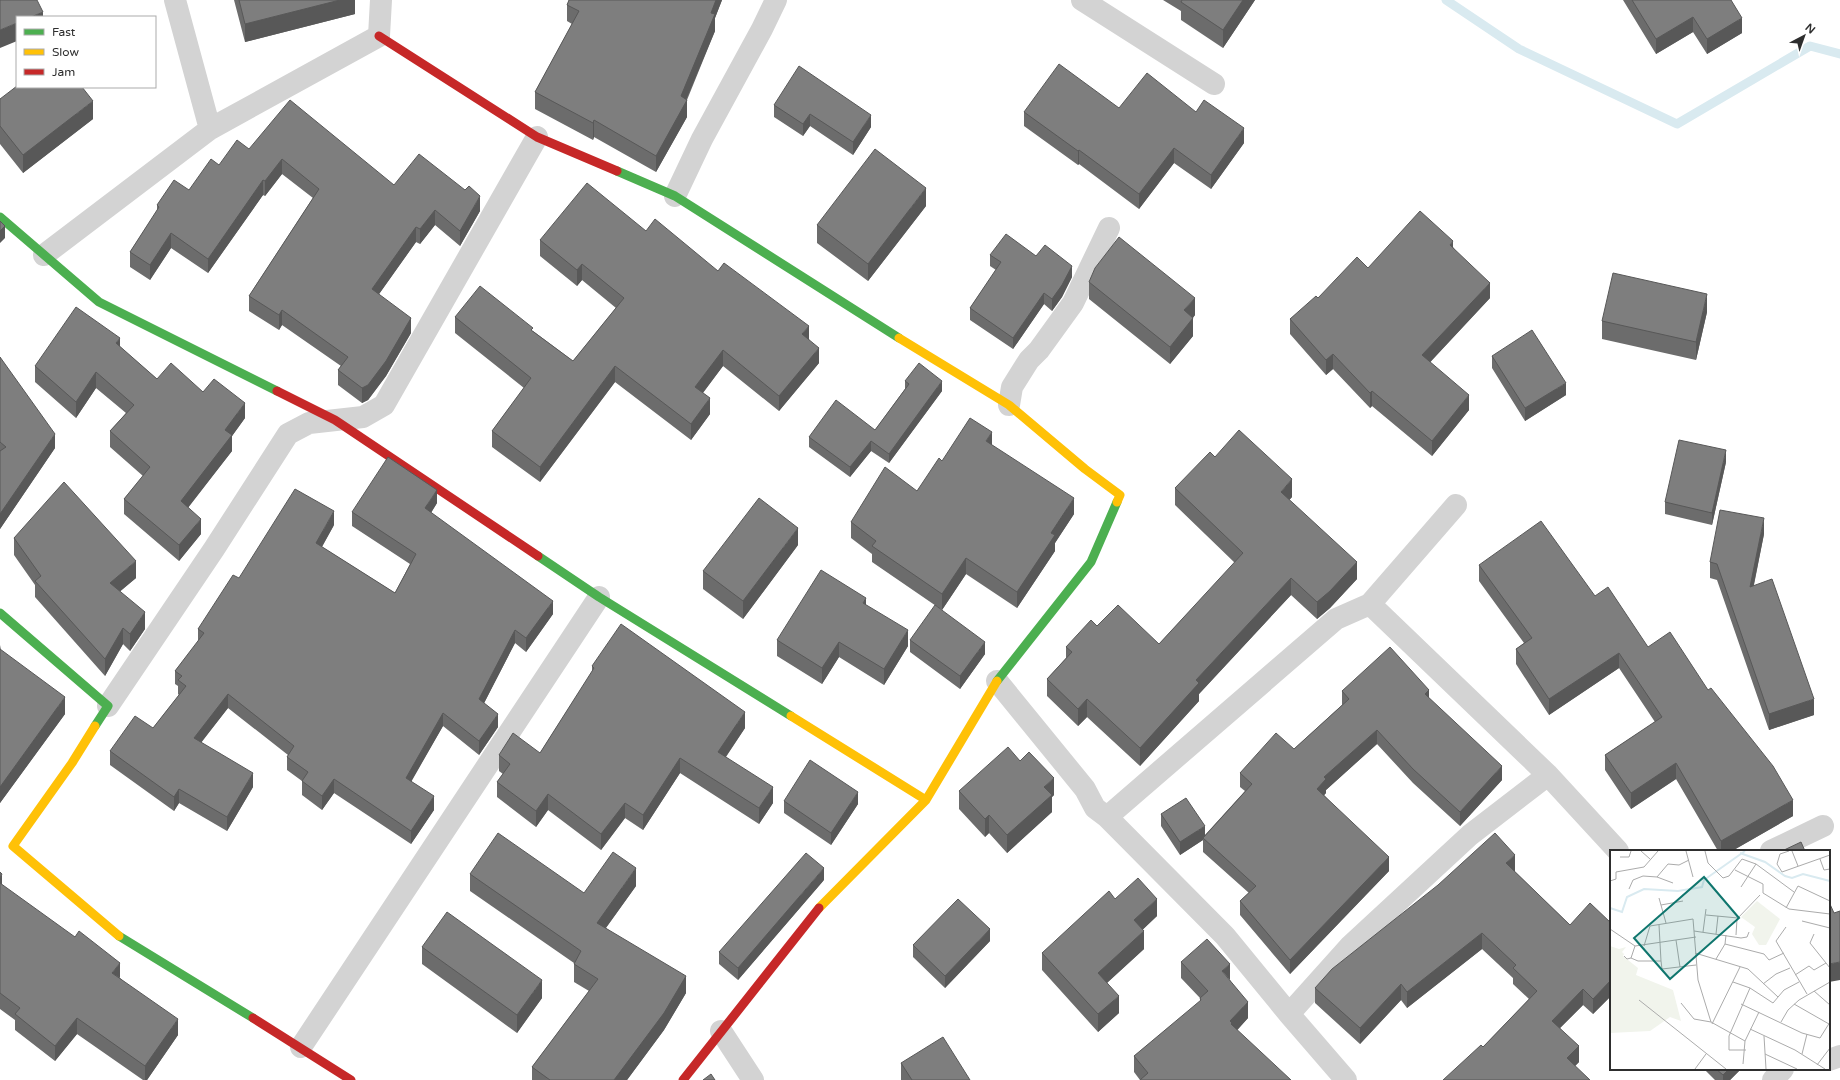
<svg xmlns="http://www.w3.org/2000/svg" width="1840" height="1080" font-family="'Varela Round',sans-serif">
<rect width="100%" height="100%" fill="#fff"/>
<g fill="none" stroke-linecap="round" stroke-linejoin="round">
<path stroke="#d9eaf0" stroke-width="9" d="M1446,0L1519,49L1677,124L1810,46L1840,54"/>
<path stroke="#d3d3d3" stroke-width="22" d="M175,0L210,129
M1082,0L1214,84
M675,196L702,139L762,29L776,0
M44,255L210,129L379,36L381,0
M1009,405L1012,387L1029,360L1039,350L1073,303L1109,228
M1370,604L1548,775L1618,851
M997,681L1085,789L1095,808L1107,817L1225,936L1289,1014L1346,1080
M108,706L214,549L288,434L309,423L363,417L384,405L537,137
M1107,817L1336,619L1370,604L1456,505
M1771,851L1823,826
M1289,1014L1350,946L1470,835L1548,775
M721,1031L753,1080
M301,1047L599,597
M1829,1060L1840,1056
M1773,1080L1783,1069"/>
<path stroke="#4caf50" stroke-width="9" d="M617,171L675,196L899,338
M0,217L99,302L277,391
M538,556L599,597L791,716
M0,613L108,706L95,726
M997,681L1091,562L1117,502
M119,936L253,1018"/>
<path stroke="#ffc107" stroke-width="9" d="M899,338L1009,405L1085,469L1120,495L1117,502
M791,716L926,800
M95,726L72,763L13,846L119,936
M819,908L926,800L997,681"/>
<path stroke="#c62828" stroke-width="9" d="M379,36L537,137L617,171
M277,391L335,420L538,556
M253,1018L351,1080
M683,1080L819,908"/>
</g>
<path fill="#6c6c6c" d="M234,0H355V14L245,42Z
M569,0H722L715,18V31L687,100V117L656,172L594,137L593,140L535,109V92L572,24L567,21V5Z
M1163,0H1255L1223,48L1181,20V11Z
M1623,0H1731L1742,33L1707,54L1693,32L1656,54Z
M0,99L93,119L23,173L0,144Z
M774,105L871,127L853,155L810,126L803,136L774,117Z
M1024,112H1196L1244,143L1211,189L1174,163L1139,209L1079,164L1078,165L1024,126Z
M249,149L394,185L480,211L460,246L435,225L420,244L416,242L379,294L411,333L386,376L368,400L362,403L338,385V370L341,366L282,325L279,330L249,311V296L313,198L282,174L265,196L263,195L208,273L171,248L150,280L130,267V252L157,211V205L189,190L219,165Z
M926,206L868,281L817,243V225Z
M646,231L718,271L809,339L819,363L779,411L723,366L703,393L710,414L691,440L615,382L540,482L492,447V431L524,388L455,333V317L533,331L573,361L616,308L582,280L577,286L540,256V240Z
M1453,247L1490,298L1430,362L1469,410L1432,456L1372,406L1370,408L1333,369L1326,375L1290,334V319L1318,298L1368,268Z
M990,255L1036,256L1072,277L1062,297L1052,311L1044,304L1013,349L970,320V308L996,270L990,266Z
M1089,282L1195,315L1193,318V336L1170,364L1089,299Z
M1707,312L1696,360L1602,339V321Z
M120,347L157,379L203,392L245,418L232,436V451L188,507L201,534L179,561L124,514V499L143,476L110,447V431L126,413L96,388L76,418L35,382V366Z
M1492,356L1566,395L1525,421L1492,368Z
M0,357L55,448L0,529Z
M905,381L942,391L889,463L871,451L850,477L809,447V437L875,430L905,389Z
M992,445L1074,514L1055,543V551L1017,608L966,574L942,610L872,562V554L851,538V522L917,491L942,461Z
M1215,457L1292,497L1289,500L1357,579L1330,608L1317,619L1291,595L1199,694V701L1140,766L1087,717L1078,726L1047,696V679L1066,658V647L1097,626L1159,644L1235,563L1175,505V488Z
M1726,462L1712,525L1665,514V502Z
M437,503L431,513L553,614L526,652L515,643L484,703L498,727L479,755L443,726L411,781L434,810L411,844L334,793L322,810L302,795V781L287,770V757L288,755L228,708L201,742L253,787L227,831L179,803L174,811L110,765V751L153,728L179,695L178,694V686L175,684V671L198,642V629L239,578L334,525L322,547L395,593L410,564L352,526V512Z
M1764,534L1754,585L1814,715L1769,730L1717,580L1710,578V562Z
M14,538L136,578L120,591L145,629L130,651L123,644L105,676L35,597V585L14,555Z
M798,545L743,619L703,589V571Z
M1479,565L1595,596L1648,647L1708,690L1793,816L1732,851H1718L1676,779L1631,809L1605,770V755L1655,722L1619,668L1549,715L1516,664V649L1524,643L1479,581Z
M866,605L908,646L884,685L839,657L822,684L777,656V640Z
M910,640L985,654L960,689L910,652Z
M0,645L1,650L65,714L0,803Z
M592,666L745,728L726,757L773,803L759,824L680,773L643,830L625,818L601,850L548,810L536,827L497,797V782L503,774L499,771V755L540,753L592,672Z
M1342,691L1429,698L1502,780L1460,826L1413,783L1377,744L1326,790V793L1324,795L1389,871L1290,974L1240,915V901L1249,893L1203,852V840L1180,855L1161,826V814L1205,835L1245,791L1240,787V773L1294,749L1342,705Z
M1020,761L1054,795L1052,797V812L1007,853L989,833L985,837L959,809V791Z
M784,801L858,804L831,845L784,813Z
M1514,871L1570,925L1611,923V996L1593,1014L1583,1005L1560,1028L1579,1062L1575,1066L1483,1047L1529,999L1513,984V978L1482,949L1407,1008L1401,1000L1360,1044L1315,1003V988Z
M0,872L2,885L120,978L178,1035L147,1080H143L77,1034L55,1061L15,1030V1020L0,1009Z
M470,874L584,893L636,886L606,928L686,993L664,1030L627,1080H532V1067L589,991L574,982V963L470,891Z
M824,880L738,980L719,964V952Z
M1115,899L1157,916L1142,930L1144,949L1107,983L1119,1013L1098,1032L1042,970V953Z
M990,941L945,988L913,957V945Z
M422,947L542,998L517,1033L422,964Z
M1181,962L1230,980L1248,1018L1237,1030L1140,1080L1134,1072V1056L1200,1002V998L1181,978Z
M901,1063L970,1080H901Z
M1704,1069H1741L1730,1080H1715Z"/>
<path fill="#585858" d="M340,0H355V14L245,42V24Z
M716,0H722L715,18V31L683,107L687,100V117L656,172V156Z
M1243,0H1255L1223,48V30Z
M43,12V17H31Z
M1693,17V32L1656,54V39Z
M1742,18V33L1707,54V39Z
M17,23V41L0,48V30Z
M93,101V119L23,173V155Z
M810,114V126L803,136V124Z
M871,115V127L853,155V142Z
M594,120V137L593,140V123Z
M1244,128V143L1211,189V175Z
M1174,148V163L1139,209V194Z
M1079,150V164L1078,165V151Z
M282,159V174L265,196V181Z
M263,180V195L208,273V259Z
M926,188V206L868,281V264Z
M480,196V211L460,246V231Z
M435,210V225L420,244V229Z
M5,226V238L0,243V231Z
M416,227V242L372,304V289Z
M171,233V248L150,280V265Z
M1453,241V257L1450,245Z
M582,264V280L577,286V270Z
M1072,266V277L1062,297L1052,311V299Z
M1490,283V298L1422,371V355Z
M1044,293V304L1013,349V338Z
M1707,294V312L1696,360V342Z
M1195,298V315L1184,328V310Z
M282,310V325L279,330V315Z
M411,318V333L386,376L368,400L362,403V388Z
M1193,318V336L1170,364V347Z
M809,326V341L802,334Z
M120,338V353L116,343Z
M819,348V363L779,411V396Z
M723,350V366L695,403V387Z
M1333,354V369L1326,375V360Z
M615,366V382L540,482V467Z
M96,372V388L76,418V402Z
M942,381V391L889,463V454Z
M1566,383V395L1525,421V408Z
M1372,391V406L1370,408V393Z
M1469,395V410L1432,456V441Z
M710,398V414L691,440V424Z
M245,403V418L232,436V451L181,517V501L225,430Z
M992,432V448L986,441Z
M55,434V448L0,529V514Z
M871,441V451L850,477V467Z
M1726,450V462L1712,525V513Z
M1292,479V497L1281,509V492Z
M437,490V503L425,522V508Z
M1074,498V514L1055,543V551L1017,608V592L1051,533Z
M334,511V525L316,557V543Z
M1764,518V534L1750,603V587Z
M201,519V534L179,561V545Z
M798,528V545L743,619V601Z
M966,558V574L942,610V594Z
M136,561V578L110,600V583Z
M1357,562V579L1330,608L1317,619V602Z
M1291,578V595L1199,694V701L1140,766V748L1196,680Z
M866,598V614L863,603Z
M553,601V614L526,652V638Z
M145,612V629L130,651V634Z
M123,628V644L105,676V659Z
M515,630V643L479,713V699Z
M908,630V646L884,685V669Z
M839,642V657L822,684V668Z
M985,642V654L960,689V676Z
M1619,653V668L1549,715V699Z
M1429,690V704L1425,694Z
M228,694V708L194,752V738Z
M65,697V714L0,803V787Z
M1087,699V717L1078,726V709Z
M1814,699V715L1769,730V714Z
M745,712V728L718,768V752Z
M443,713V726L406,791V778Z
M498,714V727L479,755V741Z
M1377,730V744L1326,790V793L1317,803V789L1324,777Z
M680,758V773L643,830V815Z
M1676,763V779L1631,809V793Z
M1502,766V780L1460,826V812Z
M253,773V787L227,831V817Z
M1054,778V795L1052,797V812L1007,853V835L1044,787Z
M334,779V793L322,810V796Z
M773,787V803L759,824V808Z
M179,789V803L174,811V797Z
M858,792V804L831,845V833Z
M548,794V810L536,827V811Z
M434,796V810L411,844V831Z
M1793,800V816L1732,851H1721V841Z
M625,803V818L601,850V834Z
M989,815V833L985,837V819Z
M1205,826V838H1203V840L1180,855V842Z
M1515,855V871L1506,879V863Z
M1389,857V871L1290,974V960Z
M636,868V886L597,940V923Z
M824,868V880L738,980V968Z
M2,874V890L0,893V878Z
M1157,899V916L1134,938V920Z
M990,929V941L945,988V976Z
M1144,931V949L1098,991V973Z
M1482,933V949L1407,1008V992Z
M1840,962V980L1829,982V964Z
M120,963V978L112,973Z
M1230,964V980L1222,971Z
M686,976V993L664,1030L627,1080H614Z
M542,980V998L517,1033V1015Z
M1611,980V996L1593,1014V999Z
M1401,984V1000L1360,1044V1028Z
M1583,989V1005L1552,1036V1021Z
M1119,996V1013L1098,1032V1014Z
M1248,1002V1018L1232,1036L1230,1021Z
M77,1018V1034L55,1061V1046Z
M178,1019V1035L147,1080H145V1066Z
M1579,1046V1062L1567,1074V1058Z
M1729,1069H1741L1730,1080H1723V1075Z"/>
<path fill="#7e7e7e" stroke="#585858" d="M0,0H37L43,12L31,17H17V23L0,30Z
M239,0H340L245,24Z
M569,0H716L711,13L715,14L681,96L687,100L656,156L594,120L593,123L535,92L579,11L567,5Z
M1182,0H1243L1223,30L1181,2Z
M1632,0H1731L1742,18L1707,39L1693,17L1656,39Z
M1059,64L1119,108L1147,73L1196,112L1204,100L1244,128L1211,175L1174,148L1139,194L1079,150L1078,151L1024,112Z
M799,66L871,115L853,142L810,114L803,124L774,105Z
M17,86V87H82L93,101L23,155L0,126V99Z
M290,100L394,185L419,154L465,190L469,186L480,196L460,231L435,210L420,229L416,227L372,289L411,318L386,361L368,385L362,388L338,370L348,357L282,310L279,315L249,296L319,189L282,159L265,181L263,180L208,259L171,233L150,265L130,252L159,207L157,205L174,180L189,190L211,159L219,165L237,140L249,149Z
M875,149L926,188L868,264L817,225Z
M587,183L646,231L655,219L718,271L724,263L809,326L802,334L819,348L779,396L723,350L695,387L710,398L691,424L615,366L540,467L492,431L531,378L455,317L480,286L533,328L531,330L573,361L624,298L582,264L577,270L540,240Z
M1420,211L1453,241L1450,245L1490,283L1422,355L1469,395L1432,441L1372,391L1370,393L1333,354L1326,360L1290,319L1316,296L1318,298L1357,257L1368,268Z
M0,221L5,226L0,231Z
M1006,234L1036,256L1045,245L1072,266L1062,285L1052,299L1044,293L1013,338L970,308L1001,262L990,255Z
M1119,237L1195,298L1184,310L1193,318L1170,347L1089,282L1095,268Z
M1613,273L1707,294L1696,342L1602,321Z
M76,307L120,338L116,343L157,379L171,363L203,392L214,379L245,403L225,430L232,435L181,501L201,519L179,545L124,499L150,467L110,431L134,405L96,372L76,402L35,366Z
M1532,330L1566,383L1525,408L1492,356Z
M0,357L55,434L0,514V451L6,447L0,442Z
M919,363L942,381L889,454L871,441L850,467L809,437L836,400L875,430L909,384L905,381Z
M970,418L992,432L986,441L1074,498L1051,533L1055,535L1017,592L966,558L942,594L872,546L876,541L851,522L885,467L917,491L939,458L942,461Z
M1239,430L1292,479L1281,492L1357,562L1330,591L1317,602L1291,578L1196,680L1199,683L1140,748L1087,699L1078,709L1047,679L1072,652L1066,647L1091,620L1097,626L1118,605L1159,644L1243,553L1175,488L1210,452L1215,457Z
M1679,440L1726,450L1712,513L1665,502Z
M388,457L437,490L425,508L553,601L526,638L515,630L479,699L498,714L479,741L443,713L406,778L434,796L411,831L334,779L322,796L302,781L308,772L287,757L294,746L228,694L194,738L253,773L227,817L179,789L174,797L110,751L135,716L153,728L186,686L178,680L182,676L175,671L204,633L198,629L233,575L239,578L295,489L334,511L316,543L395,593L416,554L352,512Z
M64,482L136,561L110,583L145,612L130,634L123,628L105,659L35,581L41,576L14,538Z
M759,498L798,528L743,601L703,571Z
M1720,510L1764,518L1750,587L1772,579L1814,699L1769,714L1717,564L1710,562Z
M1541,521L1595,596L1608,587L1648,647L1670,632L1708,690L1711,688L1773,766L1793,800L1721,841L1676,763L1631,793L1605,755L1662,717L1619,653L1549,699L1516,649L1532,638L1479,565Z
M821,570L866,598L863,603L908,630L884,669L839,642L822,668L777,640Z
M935,605L985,642L960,676L910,640Z
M621,624L745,712L718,752L773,787L759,808L680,758L643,815L625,803L601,834L548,794L536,811L497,782L510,764L499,755L513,733L540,753L594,668L592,666Z
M1390,647L1429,690L1425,694L1502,766L1460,812L1413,769L1377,730L1324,777L1326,779L1317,789L1389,857L1290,960L1240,901L1256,886L1203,838L1252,784L1240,773L1276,733L1294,749L1349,699L1342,691Z
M0,649L65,697L0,787Z
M1008,747L1020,761L1029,752L1054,778L1044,787L1052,795L1007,835L989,815L985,819L959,791Z
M810,760L858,792L831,833L784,801Z
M1186,798L1205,826L1180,842L1161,814Z
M498,833L584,893L613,852L636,868L597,923L686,976L664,1013L614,1080H550L532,1067L598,979L574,964L581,951L470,874Z
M1495,833L1515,855L1506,863L1570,925L1590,903L1611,923V980L1593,999L1583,989L1552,1021L1579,1046L1567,1058L1590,1080H1443L1481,1045L1483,1047L1537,991L1513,968L1516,965L1482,933L1407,992L1401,984L1360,1028L1315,988L1332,969L1438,885Z
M1801,842L1805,851H1782Z
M806,853L824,868L738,968L719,952Z
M0,872L2,874L0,878Z
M1138,878L1157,899L1134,920L1144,931L1098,973L1119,996L1098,1014L1042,953L1109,891L1115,899Z
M0,883L75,937L79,931L120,963L112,973L178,1019L145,1066L77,1018L55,1046L15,1014L20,1008L0,993Z
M958,899L990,929L945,976L913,945Z
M1829,902L1834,913L1840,911V962L1829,964Z
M447,912L542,980L517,1015L422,947Z
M1207,939L1230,964L1222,971L1248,1002L1230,1021L1232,1023L1231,1024L1291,1080H1140L1148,1073L1134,1056L1201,1000L1200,998L1208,991L1181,962Z
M943,1037L970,1080H912L901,1063Z
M1716,1069H1729L1723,1075Z
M711,1074L715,1080H703Z"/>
<g transform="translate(1610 850)">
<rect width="220" height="220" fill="#fff"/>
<path d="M147,51L170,69L156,95H149L142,84L145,77L131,67ZM0,96L9,99L16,97L12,102L14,104L13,106L28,118L26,125L63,140L71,171L60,167L40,181L0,183Z" fill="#f1f4ec"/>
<path fill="none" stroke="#d9eaf0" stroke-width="2" d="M130,3L155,12L175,26L182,28L193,24L220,31M0,58L12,62L17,47L34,39L68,41L92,37L94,30L135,1"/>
<path fill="none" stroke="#ababab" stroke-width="1" d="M31,1L40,9M76,1L83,27M95,1L98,13L113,28L119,26L132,9L146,14L184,42M179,1L170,4L167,14L172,22L220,5M182,1L188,16M10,7H19L21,1M210,9L214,20L220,19M125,20L153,34V43M47,27L63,33M0,31L6,29V22L34,17L48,1M131,37L146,14M19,39L23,30L33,26L47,27L58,14L69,15L79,10M153,43L179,59L220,64M49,48L56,73M51,55L73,51M176,58L188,36L220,51M96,65L128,68M192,71L220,78M49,75L51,111M40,76L83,69L88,130L101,172L135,191M176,77L166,91L197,144M0,79L25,96L86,87M84,81L131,88L137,87L139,82M93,82L96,59M106,84L108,66M204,84L200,93L220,118M126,85L127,69L150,45M66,90L70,117M115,94L154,104L159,110L174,103M34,96L40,76M85,103L138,119L168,147M14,106L17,109L21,108L28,111H51L52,119L86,115M21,108L25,96M106,109L115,94L116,85M185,125L199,116L204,120L216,113M123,132L140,138L163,153L174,140L189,132M153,134L166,124L180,118M204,141L220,155M29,150L116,219M71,153L84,169L101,172M131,154L192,183L210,188L220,172M184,154L219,174M171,172L178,160L189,150L220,132M102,174L130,117M140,179L185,200L215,219M154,186L156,219M136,200H119V186L140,138M155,204L187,219M192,204L197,184M133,214L135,191L149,162M207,215L220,198M85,219L96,204"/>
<path fill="#0f766e" fill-opacity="0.15" stroke="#0f766e" stroke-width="2" d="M94,27L129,68L60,129L24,88Z"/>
<rect width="220" height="220" fill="none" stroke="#2e2e2e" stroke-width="2"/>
</g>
<rect x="16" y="16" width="140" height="72" fill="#ffffff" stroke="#ababab"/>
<rect x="24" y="29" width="20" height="6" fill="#4caf50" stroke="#ababab"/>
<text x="52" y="36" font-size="12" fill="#2e2e2e">Fast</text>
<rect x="24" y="49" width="20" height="6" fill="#ffc107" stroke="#ababab"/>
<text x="52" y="56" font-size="12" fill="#2e2e2e">Slow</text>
<rect x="24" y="69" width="20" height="6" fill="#c62828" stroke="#ababab"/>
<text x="52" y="76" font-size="12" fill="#2e2e2e">Jam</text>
<g transform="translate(1804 36) rotate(41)" stroke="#ffffff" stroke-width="3" paint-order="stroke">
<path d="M0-3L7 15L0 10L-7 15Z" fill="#2e2e2e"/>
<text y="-6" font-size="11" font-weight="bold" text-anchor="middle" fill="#2e2e2e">N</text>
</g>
</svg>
